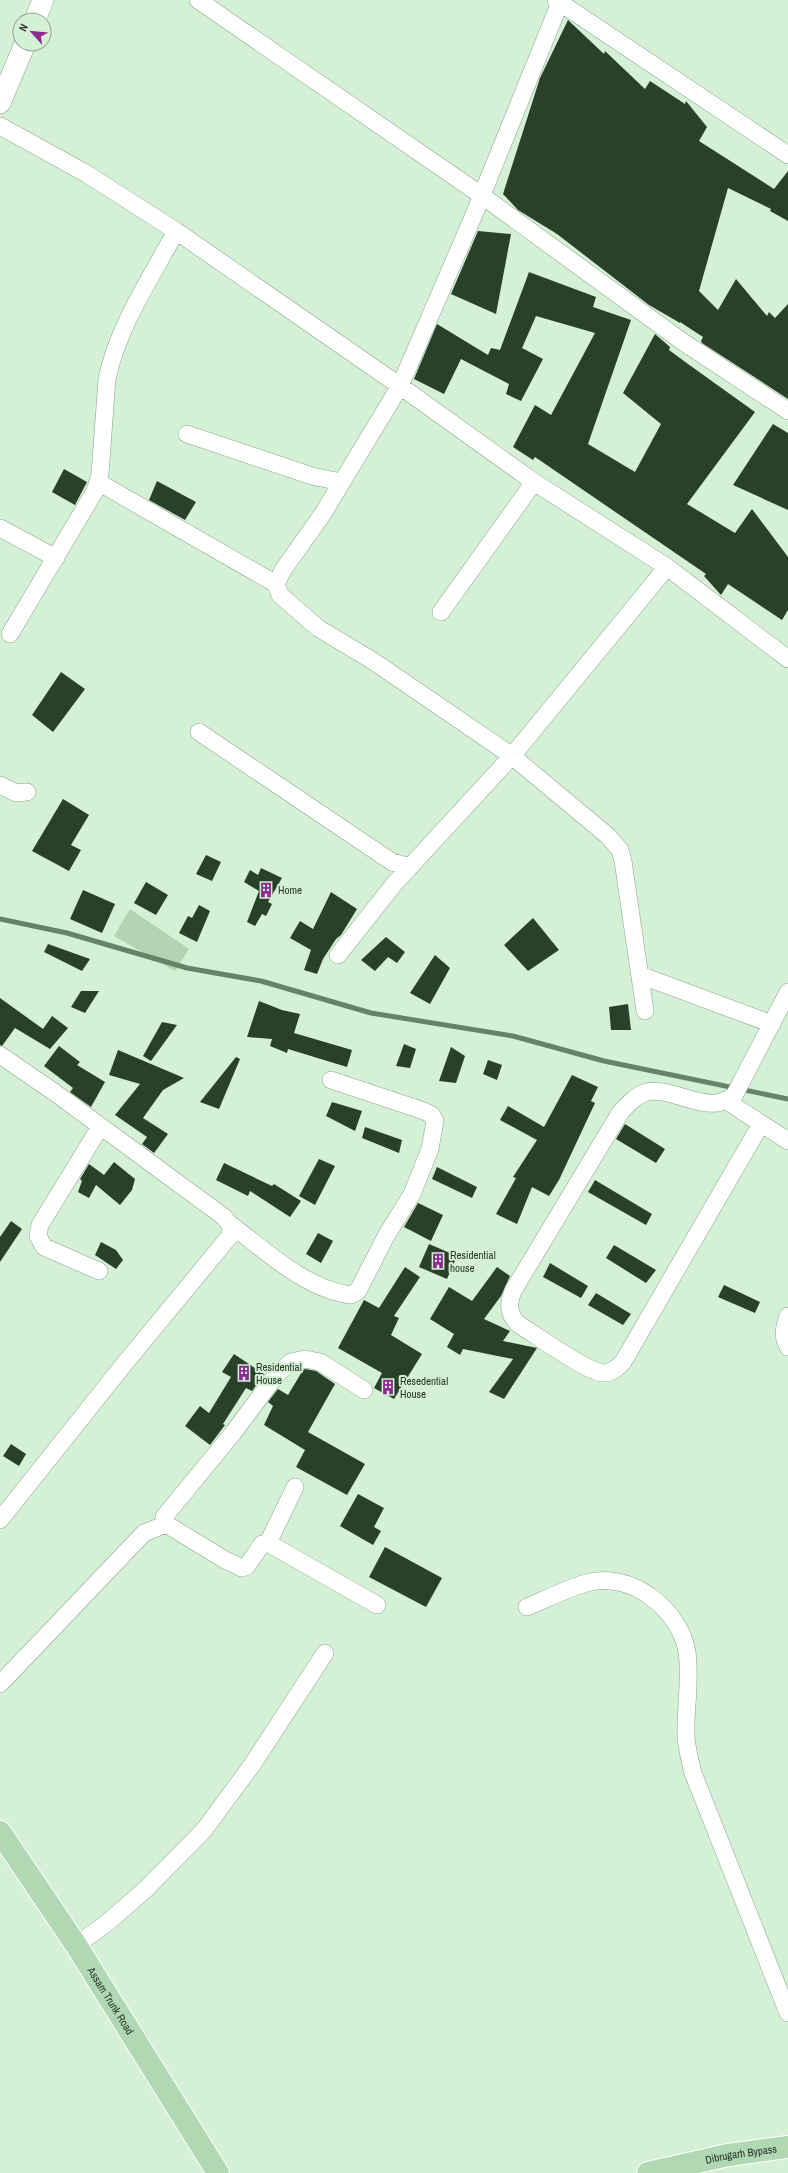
<svg xmlns="http://www.w3.org/2000/svg" width="788" height="2173" font-family="'Archivo Narrow',sans-serif">
<rect width="100%" height="100%" fill="#d4f1d6"/>
<path fill="#b2d4b3" d="M130,909L189,949L175,971L114,936Z"/>
<g fill="none" stroke-linecap="round" stroke-linejoin="round">
<path stroke="#658366" stroke-width="5" d="M0,919L67,933L187,968L261,981L371,1013L513,1036L604,1061L788,1099"/>
</g>
<path fill="#29402b" d="M568,20L604,54L605,51L645,89L650,81L685,104L686,101L707,127L699,141L774,189L788,171V221L770,211L771,209L728,188L699,291L718,310L736,279L767,316L769,312L775,318L788,304V399L702,343L701,341L703,337L680,322V323L649,305L557,234L518,210L503,194L540,78Z
M478,231L511,234L496,314L451,294Z
M529,272L596,297L593,307L631,320L588,444L635,472L661,424L623,393L655,334L670,347L669,350L688,364L755,412L687,504L735,533L752,509L788,557V610L782,620L728,584L721,595L704,576L706,574L535,457L533,460L513,447L535,405L551,415L595,333L536,316L522,348L543,359L521,401L506,394L509,384L461,359L444,394L414,379L437,324L488,355L491,348L500,350Z
M773,424L788,433V510L733,485Z
M64,469L87,482L75,505L52,492Z
M157,481L196,502L185,520L149,500Z
M61,672L85,689L53,732L32,715Z
M63,799L89,815L71,845L81,850L69,871L32,851Z
M206,855L221,862L212,881L196,874Z
M261,868L282,878L268,902L272,904L266,916L262,914L255,926L247,922L259,891L244,882L250,870L258,875Z
M146,882L168,895L156,915L134,903Z
M83,890L115,904L102,933L70,919Z
M331,892L357,909L341,935L336,939L323,959L317,974L304,970L311,950L290,938L300,921L313,929Z
M199,905L210,911L197,942L179,933L188,916L192,918Z
M533,918L559,950L528,971L504,945Z
M386,937L405,952L397,963L388,957L375,971L361,960Z
M48,944L90,959L82,971L44,952Z
M435,955L450,968L430,1004L410,993Z
M81,991H99L85,1013L71,1007Z
M0,998L43,1029L52,1016L68,1028L50,1049L15,1028L2,1046L0,1045Z
M259,1001L282,1010L300,1014L294,1033L352,1050L347,1067L288,1049L287,1053L270,1046L272,1039L247,1037Z
M628,1004L631,1030H611L609,1007Z
M162,1022L177,1025L151,1061L143,1056Z
M404,1044L416,1049L410,1068L396,1066Z
M59,1046L80,1062L77,1065L105,1082L91,1107L70,1092L73,1088L44,1066Z
M451,1047L465,1056L456,1083L439,1081Z
M118,1050L184,1078L163,1090L143,1118L168,1134L154,1153L142,1144L147,1137L115,1115L140,1084L109,1075Z
M236,1057L240,1059L219,1109L200,1102Z
M488,1060L502,1065L497,1080L483,1074Z
M572,1075L598,1087L591,1101L595,1103L559,1180L549,1196L532,1187L517,1224L496,1214L516,1178L513,1177L537,1140L500,1120L508,1106L544,1127Z
M332,1102L362,1111L355,1131L326,1116Z
M625,1124L665,1149L656,1163L616,1139Z
M365,1127L402,1140L399,1153L362,1138Z
M319,1159L335,1166L315,1205L299,1196Z
M114,1162L135,1179L132,1190L120,1205L96,1185L89,1198L78,1192L82,1181L80,1179L89,1164L104,1175Z
M224,1163L272,1186L274,1184L301,1201L290,1217L250,1191L248,1196L216,1180Z
M437,1167L477,1187L472,1198L432,1179Z
M595,1180L652,1214L646,1225L588,1192Z
M418,1203L443,1215L431,1241L404,1227Z
M11,1221L22,1229L0,1262V1237Z
M318,1233L333,1241L321,1263L306,1254Z
M101,1242L116,1250L123,1260L116,1269L95,1255Z
M429,1244L457,1256L447,1279L419,1267Z
M614,1245L656,1270L646,1283L606,1258Z
M550,1263L588,1286L581,1298L543,1277Z
M405,1267L420,1277L394,1316L399,1318L391,1335L422,1354L394,1399L374,1388L382,1373L338,1348L364,1300L379,1308Z
M497,1267L510,1276L501,1296L484,1319L510,1331L503,1341L537,1348L504,1399L489,1392L513,1359L463,1349L460,1355L447,1347L454,1334L430,1319L449,1287L472,1301Z
M724,1285L760,1302L755,1313L718,1297Z
M596,1293L631,1314L623,1325L588,1305Z
M234,1354L264,1374L252,1391L246,1388L223,1424L225,1425L210,1445L185,1426L200,1406L209,1413L231,1377L222,1372Z
M305,1369L316,1371L335,1384L308,1432L365,1464L347,1495L296,1467L305,1450L264,1425L273,1406L268,1402L278,1389L288,1395L303,1370Z
M11,1444L26,1454L19,1466L3,1456Z
M358,1494L384,1508L374,1527L381,1531L373,1545L340,1526Z
M385,1547L442,1578L426,1607L369,1577Z"/>
<g fill="none" stroke-linecap="round" stroke-linejoin="round">
<defs>
<path id="minor" d="M198,0L481,195L683,342L788,411
M556,0L788,155
M561,0L473,217L400,386L322,515L283,570L276,584L280,595L318,628L373,661L512,756L608,836L620,850L623,861L645,1011
M0,126L87,174L176,231L400,386L534,482L667,567L788,659
M187,434L312,476L341,482
M98,482L276,584
M0,528L56,558
M441,612L534,482
M10,634L95,491L100,474L107,379C118,326 151,278 176,231
M199,732L392,862L410,867
M0,785L16,793L27,792
M338,955L395,883L512,756L667,567
M640,975L772,1024
M0,1055L54,1092L224,1217L232,1228L229,1237L121,1368L0,1520
M725,1100L788,1141
M761,1124L623,1362C618,1367 611,1374 602,1373C584,1370 536,1335 518,1324C508,1314 508,1304 513,1291L620,1113C627,1105 634,1097 644,1093C664,1085 694,1106 717,1103C723,1102 729,1098 734,1096L788,992
M230,1224C266,1251 305,1289 351,1295L358,1291L386,1236L412,1194L430,1149L435,1121L432,1115L424,1111L331,1080
M99,1271L44,1247L38,1236L40,1225L100,1127
M788,1316C784,1328 782,1336 788,1347
M166,1524L164,1517L233,1433L277,1374L291,1362L305,1359L320,1362L364,1390
M268,1543L295,1487
M527,1607C546,1599 566,1589 586,1583C630,1570 680,1609 687,1652C691,1680 685,1709 686,1737C687,1749 690,1761 693,1773L788,2013
M0,1684L144,1533L166,1524L225,1560L242,1568L247,1566L262,1544L268,1543L377,1605
M76,1945L107,1923L146,1889L204,1830L252,1765L325,1653"/>
<path id="tertiary" d="M35,20L43,0
M0,103L25,44"/>
<g id="primary">
<path id="s1" d="M0,1832L76,1945L218,2173"/>
<path id="s2" d="M648,2173L728,2155L788,2147"/>
</g>
</defs>
<use href="#minor" stroke="#88a389" stroke-width="18"/>
<use href="#tertiary" stroke="#88a389" stroke-width="22"/>
<use href="#primary" stroke="#fff" stroke-width="24"/>
<use href="#minor" stroke="#fff" stroke-width="17"/>
<use href="#tertiary" stroke="#fff" stroke-width="21"/>
<use href="#primary" stroke="#afd8b3" stroke-width="22"/>
</g>
<defs>
<symbol id="building-bare" viewBox="-9 -9 18 18"><path d="M-4-6H4V6H1V3H-1V6H-4ZM-2.5-4.3h1.7v1.8h-1.7ZM.8-4.3h1.7v1.8H.8ZM-2.5-1h1.7V.8h-1.7ZM.8-1h1.7V.8H.8Z" fill="#8e2b92" stroke="#d4f1d6" stroke-width="2.5" paint-order="stroke"/></symbol>
</defs>
<g fill-rule="evenodd">
<use href="#building-bare" x="255" y="879" width="22" height="22"/>
<use href="#building-bare" x="427" y="1250" width="22" height="22"/>
<use href="#building-bare" x="233" y="1362" width="22" height="22"/>
<use href="#building-bare" x="377" y="1376" width="22" height="22"/>
</g>
<g text-anchor="middle" stroke-width="4" stroke-linejoin="round" paint-order="stroke">
<g font-size="11" fill="#2a352b" stroke="#d4f1d6" text-anchor="start">
<text x="278" y="894">Home</text>
<text x="450" y="1259">Residential<tspan x="450" dy="13">house</tspan></text>
<text x="256" y="1371">Residential<tspan x="256" dy="13">House</tspan></text>
<text x="400" y="1385">Resedential<tspan x="400" dy="13">House</tspan></text>
</g>
<g font-size="11" fill="#2a352b" stroke="#d4f1d6">
<text dy="4" stroke="none"><textPath href="#s1" startOffset="202">Assam Trunk Road</textPath></text>
<text dy="4" stroke="none"><textPath href="#s2" startOffset="95">Dibrugarh Bypass</textPath></text>
</g>
</g>
<g transform="translate(32 32) rotate(297)"><circle r="19" fill="#d4f1d6" stroke="#90a692"/>
<path d="M0-3L7 15L0 10L-7 15Z" fill="#8e2b92"/>
<text y="-6" font-size="11" font-weight="bold" text-anchor="middle" fill="#2a352b">N</text>
</g>
</svg>
